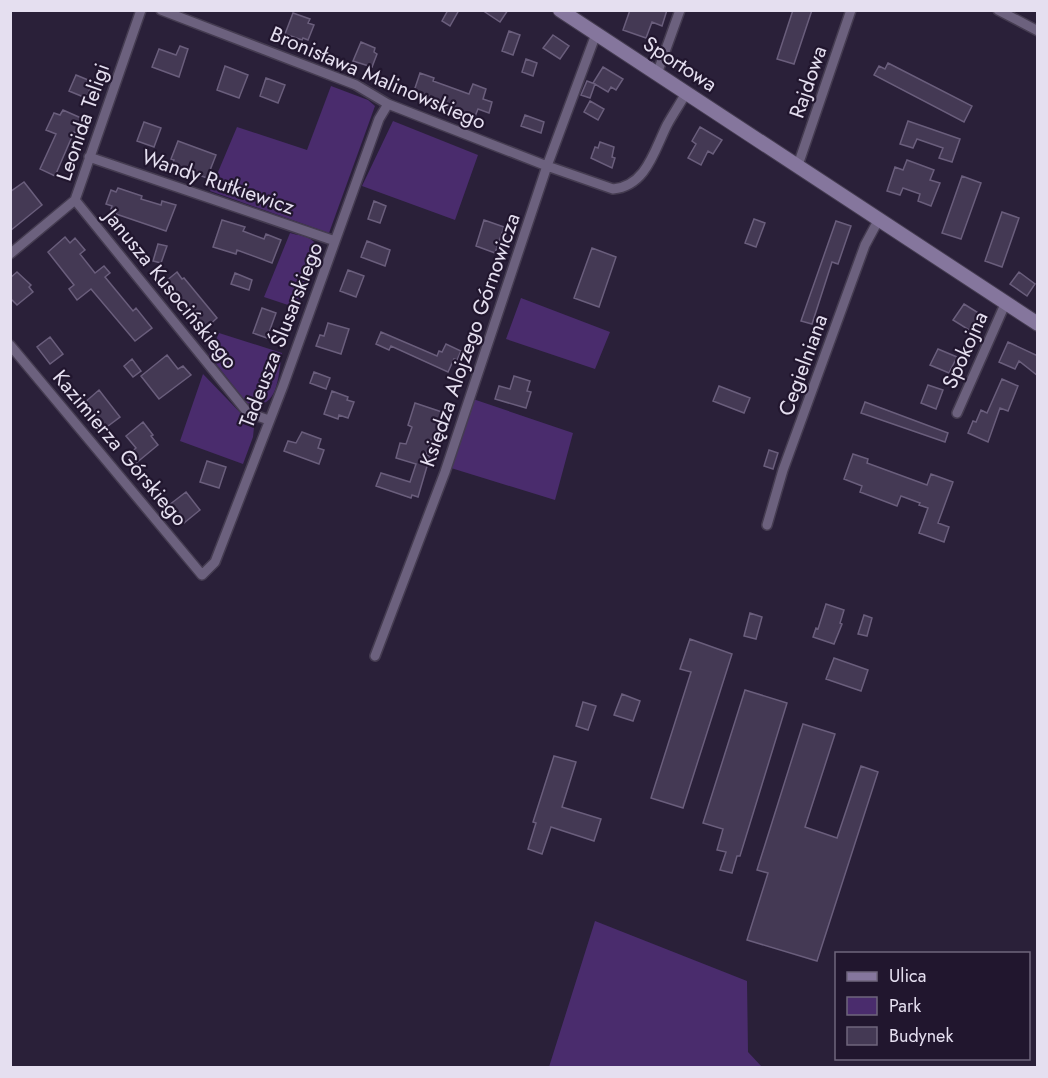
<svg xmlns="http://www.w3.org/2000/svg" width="1048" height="1078" font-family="Jost,sans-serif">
<rect width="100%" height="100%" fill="#2a2039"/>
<path fill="#4a2c6d" d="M331,86L368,100L375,106L329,233L210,191L237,127L307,150Z
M393,121L478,155L455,220L362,186Z
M290,233C297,235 308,236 313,241C327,251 302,295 297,308L264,297Z
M521,298L610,332L595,369L506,339Z
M219,333L282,353C278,375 279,413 247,403L209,355Z
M203,374L254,427L253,437L243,464L180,441Z
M473,399L573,433L555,500L451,468Z
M595,921L747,981L748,1052L762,1067H549Z"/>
<path fill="#443954" stroke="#6a5e7c" stroke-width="1.5" d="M448,10H459L450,26L442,21Z
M482,10H508L500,22Z
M630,10H667L662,26L652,22L646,38L623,30Z
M793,10H812L794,64L777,59Z
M293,13L310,19L308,23L314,25L308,40L303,38L302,40L285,34Z
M509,31L520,35L513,55L502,51Z
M553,35L569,46L560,59L543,48Z
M361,42L375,48L374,52L377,54L372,67L353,61Z
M180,46L188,49L179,77L152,67L159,49L176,55Z
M526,59L537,63L533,76L522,72Z
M888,63L972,106L964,122L874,75L879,66L885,69Z
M225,66L248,75L239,98L217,90Z
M603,67L623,79L616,90L611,87L608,92L593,83Z
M420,73L434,78L433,81L469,94L473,84L486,89L483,99L492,102L489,113L478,109L474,119L435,103L434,98L414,91Z
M76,75L93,82L86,98L69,91Z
M266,78L285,85L278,103L260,96Z
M587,81L595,84L590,98L581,95Z
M590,101L604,109L598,120L584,112Z
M63,110L81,118L79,123L82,124L78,134L74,132L55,176L40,169L56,134L46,130L54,113L60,115Z
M525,115L544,122L541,133L521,126Z
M908,121L960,139L952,162L939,158L943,148L917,139L913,148L900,144Z
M144,122L161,128L154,147L137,141Z
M700,127L722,140L713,154L708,151L701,165L688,158L696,144L692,141Z
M178,141L216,155L207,178L172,165L174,160L171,159Z
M600,142L614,147L612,157L615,158L612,168L591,158L595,147L598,148Z
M907,160L934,170L930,180L940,183L931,206L918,201L920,194L903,188L900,195L887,191L895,167L903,170Z
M962,176L981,183L961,239L942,233Z
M24,182L42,205L10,231V192Z
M118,188L142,196L141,199L161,205L162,201L176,205L166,231L116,214L117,211L111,209L112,206L106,204L111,190L116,192Z
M374,201L386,206L380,223L368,219Z
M1002,212L1019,218L1002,267L985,261Z
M754,219L765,223L756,247L745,243Z
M222,220L245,227L243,231L264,239L266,234L281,240L272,263L237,250L236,254L213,247Z
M484,220L504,227L495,253L476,246Z
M836,221L851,226L838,264L832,262L812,324L801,321Z
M65,237L70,243L75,238L85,250L80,254L95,273L104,266L110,273L105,277L133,311L136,308L152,328L135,341L91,289L77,300L69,289L74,285L48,252Z
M367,241L390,250L385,266L361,257Z
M158,244L167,246L161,263L153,261Z
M592,248L616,257L599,307L574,298Z
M348,270L364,276L356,297L340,291Z
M17,272L31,285L29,287L33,292L17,305L10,298V278Z
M177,272L182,279L184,278L217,318L204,330L170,289L172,288L166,281Z
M1019,272L1035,284L1027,296L1010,284Z
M235,273L252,280L249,290L231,284Z
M964,304L980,314L969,330L953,320Z
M262,308L276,313L267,338L253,333Z
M328,323L349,329L341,354L316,346L320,335L324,336Z
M381,332L437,356L439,351L442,352L446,344L461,351L457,360L454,359L448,372L391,346L389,350L376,344Z
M50,337L63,354L50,364L37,347Z
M1008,342L1038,356V376L1019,361L1015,369L999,362Z
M938,349L957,357L949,373L930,365Z
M167,355L178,369L183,366L191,375L159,399L141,376Z
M132,359L141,371L133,377L124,366Z
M314,372L330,378L326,389L310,383Z
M514,376L530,381L527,391L531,392L526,408L495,399L499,386L510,389Z
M1002,379L1018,386L1008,411L1000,408L988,442L968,433L973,421L976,422L981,410L987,413Z
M928,385L943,390L936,409L921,403Z
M719,386L750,398L744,413L713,401Z
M99,390L120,417L104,429L84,403Z
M332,391L348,397L347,400L354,402L348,418L339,415L338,419L324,414Z
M865,402L948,433L945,442L861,413Z
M415,403L445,413L438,435L433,434L426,455L430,456L418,497L412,495L411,498L376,486L381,473L410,482L416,464L396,458L400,443L406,444L412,427L408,425Z
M143,422L153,435L151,436L158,445L135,464L128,455L136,448L126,436Z
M302,432L321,439L318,448L324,450L319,464L284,451L288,441L296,443Z
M769,450L778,453L773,469L764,466Z
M853,454L868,459L867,463L927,485L931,474L953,482L938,523L949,527L944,542L919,533L928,508L919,505L920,503L901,496L897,506L860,492L862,486L844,479Z
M207,461L226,467L219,488L200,482Z
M186,492L200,510L184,523L169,505Z
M826,604L844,610L840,623L842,624L834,644L813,637L816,628L818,629Z
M750,613L762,617L756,639L744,636Z
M864,615L872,618L867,636L858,634Z
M690,639L732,654L683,808L651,798L691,672L680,669Z
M834,658L868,670L861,691L826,679Z
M745,690L787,703L740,856H737L732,873L720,870L726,852L717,850L723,829L703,823Z
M622,694L640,701L633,721L614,715Z
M583,702L596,706L588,730L576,726Z
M803,724L835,734L805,827L837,838L861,766L878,772L817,961L747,940L768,873L757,870Z
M554,756L576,762L562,807L601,819L594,841L551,827L542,854L528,849L536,823L533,822Z"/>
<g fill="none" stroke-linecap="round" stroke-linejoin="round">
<defs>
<path id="street" d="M161,10L356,85L388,104L547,166L613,189C646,186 654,151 667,125C673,114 680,104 686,93
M998,10L1038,31
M657,74L680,10
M89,157L335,241
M798,165L851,10
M75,200L248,413L269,420
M10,254L75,200L141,10
M10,345L202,575L215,562L283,386L379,119L388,104
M957,413L1006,302
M767,525L783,470L865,245L879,219
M375,656L445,472L547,166L596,34"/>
<path id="secondary" d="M560,10L1038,324"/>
</defs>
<use href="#street" stroke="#453c51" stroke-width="12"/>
<use href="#secondary" stroke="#453c51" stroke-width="16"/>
<use href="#street" stroke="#6c617e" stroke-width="9"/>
<use href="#secondary" stroke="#85769d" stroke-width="14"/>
</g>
<g text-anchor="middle" stroke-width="4.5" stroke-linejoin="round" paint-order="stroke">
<g font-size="21" fill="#e5dff0" stroke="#21162e">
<text transform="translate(680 64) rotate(33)" y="7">Sportowa</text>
<text transform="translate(378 78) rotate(23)" y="7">Bronisława Malinowskiego</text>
<text transform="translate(808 82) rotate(-71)" y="7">Rajdowa</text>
<text transform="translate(83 122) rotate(-71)" y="7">Leonida Teligi</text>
<text transform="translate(218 182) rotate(19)" y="7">Wandy Rutkiewicz</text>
<text transform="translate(171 289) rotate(51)" y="7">Janusza Kusocińskiego</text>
<text transform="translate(281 335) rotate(-69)" y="7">Tadeusza Ślusarskiego</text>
<text transform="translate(470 340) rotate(-71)" y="7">Księdza Alojzego Górnowicza</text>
<text transform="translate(965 350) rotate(-66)" y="7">Spokojna</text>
<text transform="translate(803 365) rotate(-70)" y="7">Cegielniana</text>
<text transform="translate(120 448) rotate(50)" y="7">Kazimierza Górskiego</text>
</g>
</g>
<rect width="1048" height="1078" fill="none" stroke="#e5dff0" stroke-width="24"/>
<rect x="835" y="952" width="195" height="108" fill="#21162e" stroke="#6f667c" stroke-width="1.5"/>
<rect x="847" y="972" width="30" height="9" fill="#85769d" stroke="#6f667c" stroke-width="1.5"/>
<text x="889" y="982" font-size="18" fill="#e5dff0">Ulica</text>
<rect x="847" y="997" width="30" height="18" fill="#4a2c6d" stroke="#6f667c" stroke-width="1.5"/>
<text x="889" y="1012" font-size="18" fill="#e5dff0">Park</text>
<rect x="847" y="1027" width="30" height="18" fill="#443954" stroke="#6f667c" stroke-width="1.5"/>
<text x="889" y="1042" font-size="18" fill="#e5dff0">Budynek</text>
</svg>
